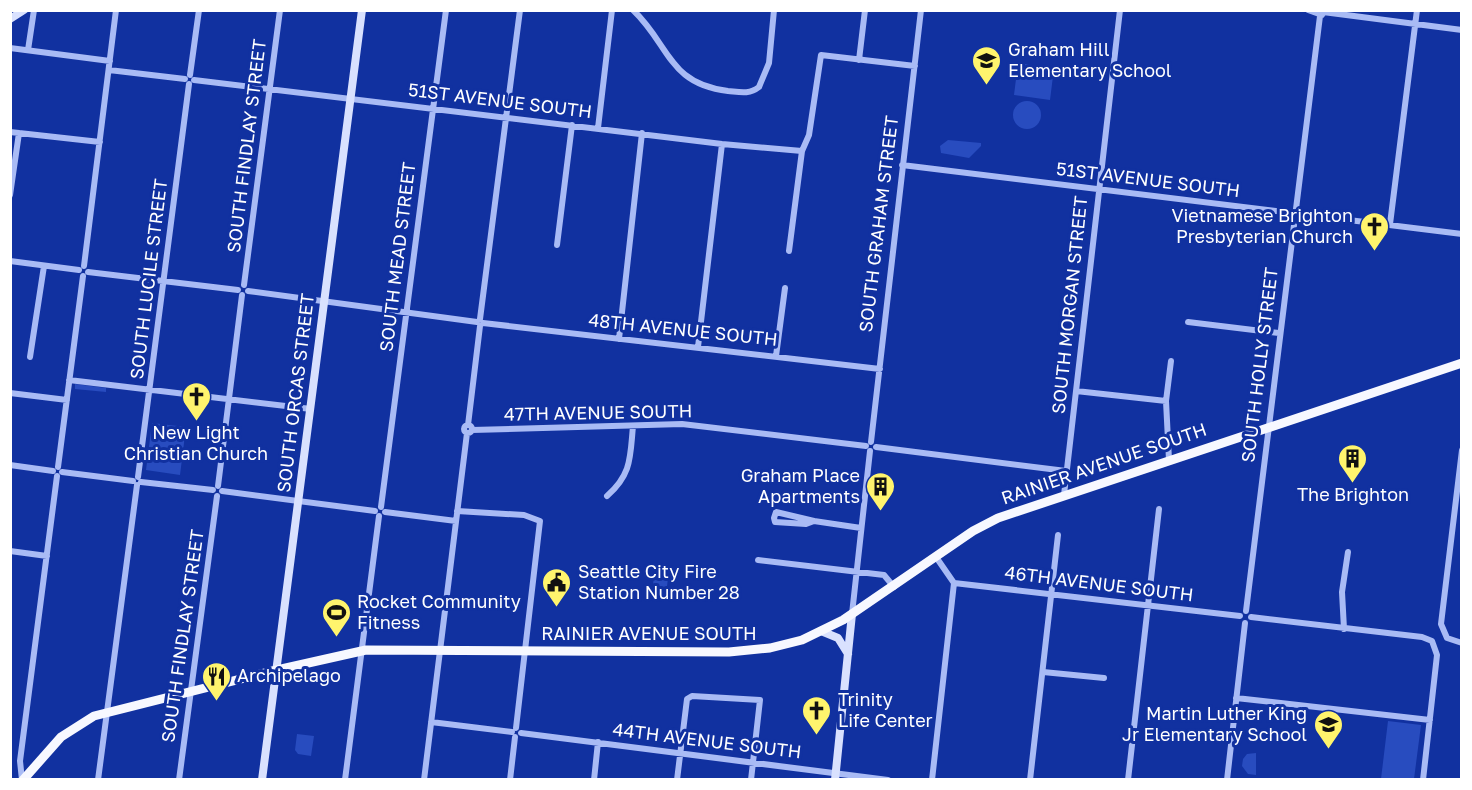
<svg xmlns="http://www.w3.org/2000/svg" width="1472" height="790" font-family="'Golos Text',sans-serif">
<rect width="100%" height="100%" fill="#1131a0"/>
<path fill="#284cbf" d="M1018,63L1054,68L1050,100L1014,95Z
M1013 115a14 14 0 1 1 28 0a14 14 0 1 1-28 0Z
M948,140L981,143V146L969,158L941,153L940,146Z
M75,384L106,388V392L75,389Z
M152,423L186,427L180,475L146,470Z
M655,568L669,569L666,595L652,593Z
M1388,721L1421,725L1414,779H1381Z
M297,734L314,736L311,756L298,754L295,750Z
M1256,753V775L1248,774L1242,766L1243,759L1247,754Z"/>
<g fill="none" stroke-linecap="round" stroke-linejoin="round">
<path stroke="#a9bbf5" stroke-width="6" d="M633,10C670,45 668,84 728,91C739,92 749,95 759,87L769,63L774,10
M1308,10L1322,15
M1323,12L1462,30
M10,48L110,61
M28,50L34,10
M859,60L865,10
M109,70L185,79
M190,75L199,10
M194,80L722,144L802,151
M598,128L612,10
M10,132L100,142
M902,165L1462,234
M10,195L19,133
M1390,224L1417,10
M557,245L572,125
M789,251L802,151L809,135L821,55L915,66
M10,261L79,270
M84,266L116,10
M88,272L238,290
M244,285L280,10
M248,291L477,322
M480,319L520,10
M1188,322L1279,333
M483,323L880,369
M619,339L642,133
M698,347L722,144
M776,356L785,288
M30,357L44,266
M69,380L311,409
M1076,391L1166,401
M10,393L67,400
M464 429a4 4 0 1 1 8 0a4 4 0 1 1-8 0Z
M468,425L480,326
M472,430L682,424L866,446
M871,442L921,10
M876,447L1066,471
M1462,450L1441,624L1447,638L1462,643
M1169,460L1166,401L1171,361
M10,465L53,471
M58,467L83,276
M62,472L133,481
M138,477L189,84
M141,482L213,490
M218,486L242,295
M222,491L375,511
M1064,495L1120,10
M607,496C632,474 630,457 633,426
M381,507L446,10
M457,511L524,515L540,521L516,728
M385,512L456,521
M814,521L776,512L774,518L775,522L806,524L814,521L861,528
M10,551L47,556
M758,560L884,575L894,587
M954,583L1240,616
M1246,611L1320,16
M852,614L870,451
M1251,617L1422,637L1432,641L1437,655L1423,780
M1344,629L1342,592L1348,552
M1043,672L1104,678
M1236,698L1430,720
M431,722L512,732
M521,733L888,780
M22,780L20,761L57,476
M98,780L137,485
M179,780L217,496
M345,780L379,516
M424,780L467,433
M510,780L515,737
M594,780L598,742
M677,780L687,699L692,696L760,700L751,780
M932,780L954,583L936,557
M1030,780L1058,535
M1128,780L1159,509
M1227,780L1245,623"/>
<path stroke="#d9e1fe" stroke-width="8" d="M10,19L24,10
M821,631L838,638L848,654
M262,780L362,10
M835,780L852,614"/>
<path stroke="#f7f8ff" stroke-width="9" d="M23,780L61,737L94,716L268,672L366,650L729,652L770,648L802,640L843,620L973,531L998,518L1462,363"/>
</g>
<defs>
<symbol id="school-pin" viewBox="-11 -11 22 30"><path d="M0 17L-7.5 6A9.5 9.5 0 1 1 7.5 6Z" fill="#fff46d" stroke="#1131a0"/><path d="M0-5L7-2L0 1L-7-2ZM-4 1L0 2.5L4 1V4Q0 6-4 4Z" fill="#111"/></symbol>
<symbol id="church-pin" viewBox="-11 -11 22 30"><path d="M0 17L-7.5 6A9.5 9.5 0 1 1 7.5 6Z" fill="#fff46d" stroke="#1131a0"/><path d="M-1.2-6h2.4v3.5h3.3v2.4h-3.3V6h-2.4V-.1h-3.3v-2.4h3.3Z" fill="#111"/></symbol>
<symbol id="building-pin" viewBox="-11 -11 22 30"><path d="M0 17L-7.5 6A9.5 9.5 0 1 1 7.5 6Z" fill="#fff46d" stroke="#1131a0"/><path d="M-4-6H4V6H1V3H-1V6H-4ZM-2.5-4.3h1.7v1.8h-1.7ZM.8-4.3h1.7v1.8H.8ZM-2.5-1h1.7V.8h-1.7ZM.8-1h1.7V.8H.8Z" fill="#111"/></symbol>
<symbol id="civic-pin" viewBox="-11 -11 22 30"><path d="M0 17L-7.5 6A9.5 9.5 0 1 1 7.5 6Z" fill="#fff46d" stroke="#1131a0"/><path d="M-.6-6.5H3V-4.5H.6V-3L4-1V1h2V6H-6V1h2V-1L-.6-3ZM-1.2 2.5V6h2.4V2.5Z" fill="#111"/></symbol>
<symbol id="stadium-pin" viewBox="-11 -11 22 30"><path d="M0 17L-7.5 6A9.5 9.5 0 1 1 7.5 6Z" fill="#fff46d" stroke="#1131a0"/><path d="M0-5a6.5 5 0 1 0 0 10a6.5 5 0 1 0 0-10ZM-3.5-1.8h7v3.6h-7Z" fill="#111"/></symbol>
<symbol id="restaurant-pin" viewBox="-11 -11 22 30"><path d="M0 17L-7.5 6A9.5 9.5 0 1 1 7.5 6Z" fill="#fff46d" stroke="#1131a0"/><path d="M-5-6h1v4h1v-4h1v4h1v-4h1v5L-1.5 .5V6h-2V.5L-5-1ZM5-6V6H3V1.5H1.5Q1.5-4 5-6Z" fill="#111"/></symbol>
</defs>
<g fill-rule="evenodd">
<use href="#school-pin" x="970" y="44" width="33" height="45"/>
<use href="#church-pin" x="1358" y="210" width="33" height="45"/>
<use href="#church-pin" x="180" y="380" width="33" height="45"/>
<use href="#building-pin" x="1336" y="442" width="33" height="45"/>
<use href="#building-pin" x="864" y="470" width="33" height="45"/>
<use href="#civic-pin" x="540" y="566" width="33" height="45"/>
<use href="#stadium-pin" x="320" y="596" width="33" height="45"/>
<use href="#restaurant-pin" x="200" y="660" width="33" height="45"/>
<use href="#church-pin" x="800" y="694" width="33" height="45"/>
<use href="#school-pin" x="1312" y="708" width="33" height="45"/>
</g>
<g text-anchor="middle" stroke-width="6" stroke-linejoin="round" paint-order="stroke">
<g font-size="18" fill="#fff" stroke="#1131a0" text-anchor="start">
<text x="1008" y="56">Graham Hill<tspan x="1008" dy="21">Elementary School</tspan></text>
<text x="1353" y="222" text-anchor="end">Vietnamese Brighton<tspan x="1353" dy="21">Presbyterian Church</tspan></text>
<text x="196" y="439" text-anchor="middle">New Light<tspan x="196" dy="21">Christian Church</tspan></text>
<text x="860" y="482" text-anchor="end">Graham Place<tspan x="860" dy="21">Apartments</tspan></text>
<text x="1353" y="501" text-anchor="middle">The Brighton</text>
<text x="578" y="578">Seattle City Fire<tspan x="578" dy="21">Station Number 28</tspan></text>
<text x="357" y="608">Rocket Community<tspan x="357" dy="21">Fitness</tspan></text>
<text x="237" y="682">Archipelago</text>
<text x="838" y="706">Trinity<tspan x="838" dy="21">Life Center</tspan></text>
<text x="1307" y="720" text-anchor="end">Martin Luther King<tspan x="1307" dy="21">Jr Elementary School</tspan></text>
</g>
<g font-size="18" fill="#fff" stroke="#1131a0">
<text transform="translate(500 101) rotate(7)" y="6">51ST AVENUE SOUTH</text>
<text transform="translate(247 146) rotate(-83)" y="6">SOUTH FINDLAY STREET</text>
<text transform="translate(1148 180) rotate(7)" y="6">51ST AVENUE SOUTH</text>
<text transform="translate(879 224) rotate(-83)" y="6">SOUTH GRAHAM STREET</text>
<text transform="translate(398 257) rotate(-83)" y="6">SOUTH MEAD STREET</text>
<text transform="translate(149 279) rotate(-83)" y="6">SOUTH LUCILE STREET</text>
<text transform="translate(1070 305) rotate(-84)" y="6">SOUTH MORGAN STREET</text>
<text transform="translate(683 330) rotate(6)" y="6">48TH AVENUE SOUTH</text>
<text transform="translate(1260 365) rotate(-83)" y="6">SOUTH HOLLY STREET</text>
<text transform="translate(296 393) rotate(-83)" y="6">SOUTH ORCAS STREET</text>
<text transform="translate(598 413) rotate(-1)" y="6">47TH AVENUE SOUTH</text>
<text transform="translate(1104 464) rotate(-19)" y="6">RAINIER AVENUE SOUTH</text>
<text transform="translate(1099 584) rotate(7)" y="6">46TH AVENUE SOUTH</text>
<text x="649" y="640">RAINIER AVENUE SOUTH</text>
<text transform="translate(183 636) rotate(-82)" y="6">SOUTH FINDLAY STREET</text>
<text transform="translate(707 741) rotate(7)" y="6">44TH AVENUE SOUTH</text>
</g>
</g>
<rect width="1472" height="790" fill="none" stroke="#ffffff" stroke-width="24"/>
</svg>
